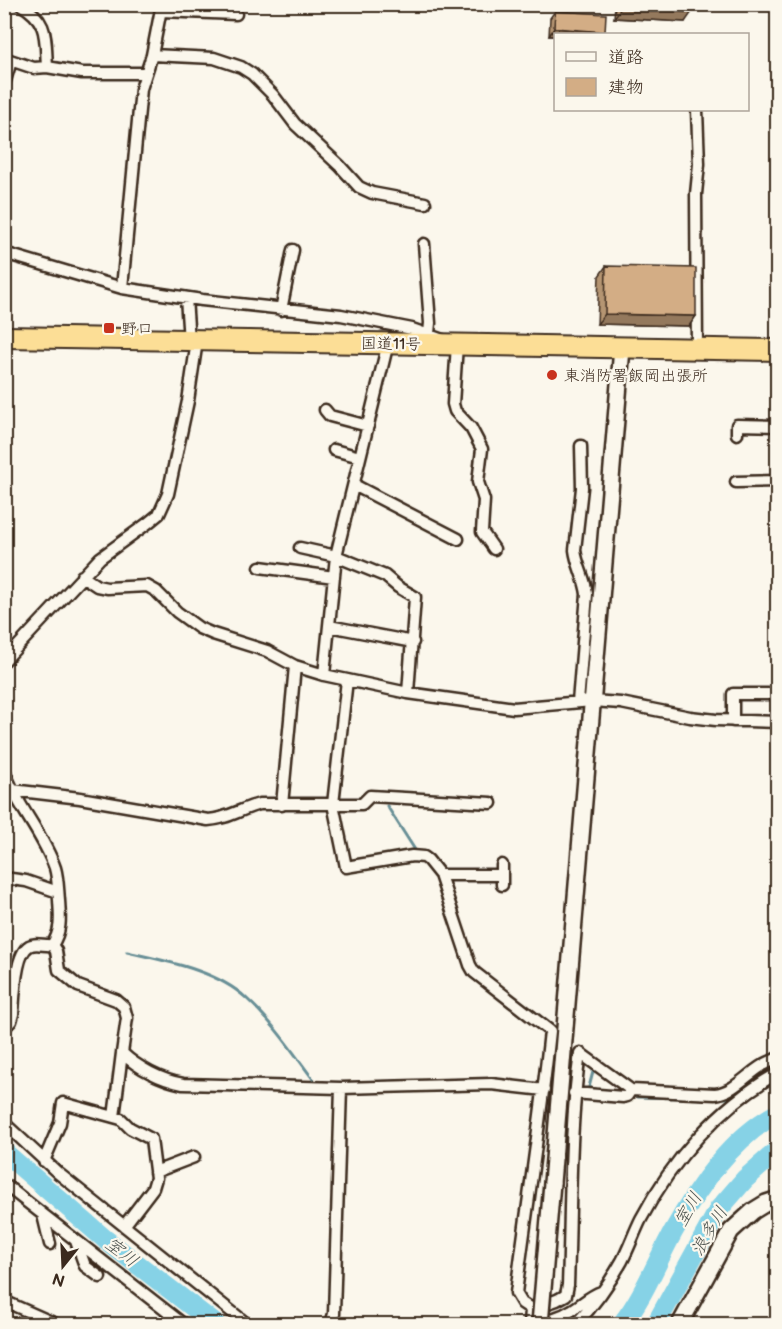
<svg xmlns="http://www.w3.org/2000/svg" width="782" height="1329" font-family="'Balsamiq Sans','Klee One',sans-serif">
<rect width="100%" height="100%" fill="#fbf7ec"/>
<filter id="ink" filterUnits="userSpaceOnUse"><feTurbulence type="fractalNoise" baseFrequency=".0167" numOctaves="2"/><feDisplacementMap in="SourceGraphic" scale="12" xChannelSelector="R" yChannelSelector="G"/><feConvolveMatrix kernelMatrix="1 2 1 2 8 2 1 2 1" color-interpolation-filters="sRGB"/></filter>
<g filter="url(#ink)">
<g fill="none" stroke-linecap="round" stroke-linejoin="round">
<path stroke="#688f96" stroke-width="3" d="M387,806L417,853
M127,952C165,961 216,970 246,998C274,1023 294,1054 316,1083
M747,1084L773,1066
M586,1091H588L594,1068
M632,1094L637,1097L685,1098
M718,1098H728L736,1091"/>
<path stroke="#86d2e6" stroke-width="20" d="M4,1152L106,1240L215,1324
M622,1324C644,1296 656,1263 673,1232C698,1187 731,1138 778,1113
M656,1324L719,1209L745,1179L778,1150"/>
<defs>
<path id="street" d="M20,4C49,21 45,37 47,67
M161,11L236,14
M152,55L214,58L241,67L252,74L273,95L295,124L340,166L359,187L372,193L425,203
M4,58L34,68L47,67L82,73H146
M4,84L11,61
M697,110L699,164L696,194L697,349
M424,244L430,323L429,333
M4,253L122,288L202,300L341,315L412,329L457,345L453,404L455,411L471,428L482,449L478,482L484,500L482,532L494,549
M122,288L141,89L152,55L162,4
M186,298L189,341
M281,310L293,250
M325,410L330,416L368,426
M737,434V425L778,426
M334,450L360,457
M736,482L778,481
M354,485L458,539
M300,548L336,556L385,576L398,587L415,597L408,693
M260,567L334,577
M82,576L97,586L107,588L147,586L156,591L177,612L199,628L213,634L267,651L295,666L324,675L408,693L514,708L592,701L621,703L690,717L716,720L778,722
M329,626L413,642
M4,661L100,558L148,523L159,514L168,494L188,401L197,341
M324,675L336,556L388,343
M347,680L333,804L346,867L412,856L424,857L428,860L440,875L470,965L474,972L550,1031C541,1119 527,1206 516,1293L522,1303L531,1309L530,1324
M578,702L587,594C585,578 577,566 575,550L582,488L581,446
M733,721V694H778
M4,769C15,804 43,833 55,868C58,878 58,890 59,900C60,917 62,930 52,945L56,951L59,970L78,986L116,1000L124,1007L127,1018L122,1053C138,1068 161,1080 183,1084L341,1088L491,1084L544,1090
M12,790L80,798L208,820C228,819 242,808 260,804H362L370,796L491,803
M282,805L295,666
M502,865V885
M440,875H502
M4,878L26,881L58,892
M4,1028L11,1021L13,1014C14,999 15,954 29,946C35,942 45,946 52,945
M574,1093L623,1097L627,1096L631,1090
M114,1117L122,1053
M4,1123L58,1173L247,1324
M44,1161L60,1123L63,1103L121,1119L130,1128L151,1139L156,1178L153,1188L124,1226
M155,1172L194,1157
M4,1184L183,1324
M43,1215L50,1244
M76,1241L85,1266L100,1277
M4,1301L56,1324
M537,1307L557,1300L566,1295L568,1285C571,1208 569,1130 580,1053L631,1090L715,1094C733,1092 746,1076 760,1067C766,1063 772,1061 778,1058
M535,1322C548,1320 560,1318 572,1310C582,1304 590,1296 601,1292
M331,1324L334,1314L341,1088
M576,1324C594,1305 609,1284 622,1261C629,1248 634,1233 641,1219C672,1160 719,1106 778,1073"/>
<path id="secondary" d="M552,1183L622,348
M680,1324L731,1231L753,1211L766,1203L778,1199"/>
<path id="highway" d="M4,337L778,350"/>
</defs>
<use href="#street" stroke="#3b2a1e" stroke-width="15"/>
<use href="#secondary" stroke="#3b2a1e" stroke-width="20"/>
<use href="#highway" stroke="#3b2a1e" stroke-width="24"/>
<use href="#street" stroke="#fbf7ec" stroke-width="10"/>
<use href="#secondary" stroke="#fbf7ec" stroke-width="15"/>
<use href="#highway" stroke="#fcde96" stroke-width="20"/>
<defs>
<path id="secondary-bridge" d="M540,1324L552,1183"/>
</defs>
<use href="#secondary-bridge" stroke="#3b2a1e" stroke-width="20" stroke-linecap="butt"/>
<use href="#secondary-bridge" stroke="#fbf7ec" stroke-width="15"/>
</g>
<path fill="#b59572" stroke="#3b2a1e" stroke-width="1.5" d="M615,4H693L685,22L614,18Z
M555,11V36H549L550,18Z
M606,266L696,316L689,326L597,324L599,276Z"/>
<path fill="#94795d" stroke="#3b2a1e" stroke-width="1.5" d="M621,8L692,12L685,22L614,18Z
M554,28L605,32L603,34H555V36H549Z
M605,314L696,316L689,326L597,324Z"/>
<path fill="#d3ad85" stroke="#3b2a1e" stroke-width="1.5" d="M621,4H693L692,12L621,8Z
M555,11L606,14L605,32L554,28Z
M606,266L696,268V316L605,314Z"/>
</g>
<g fill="#c8321e" stroke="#fbf7ec" stroke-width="2">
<rect x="103" y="322" width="12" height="12" rx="3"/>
<circle cx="552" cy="375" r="6"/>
</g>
<g text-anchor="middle" stroke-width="4.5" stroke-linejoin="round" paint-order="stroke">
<g font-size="16" fill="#3b2a1e" stroke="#fbf7ec" text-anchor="start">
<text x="121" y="334">野口</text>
<text x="564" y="381">東消防署飯岡出張所</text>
</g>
<g font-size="16" fill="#3b2a1e" stroke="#fbf7ec">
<text transform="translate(391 343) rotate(1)" y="6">国道11号</text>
</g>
<g font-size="18" font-style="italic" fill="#4e5450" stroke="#fbf7ec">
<text transform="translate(688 1209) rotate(-60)" y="6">室川</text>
<text transform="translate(709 1231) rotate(-59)" y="6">浪多川</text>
<text transform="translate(122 1252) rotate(38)" y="6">室川</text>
</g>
</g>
<rect width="782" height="1329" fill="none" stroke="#fbf7ec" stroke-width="24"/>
<rect x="12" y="12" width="758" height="1305" fill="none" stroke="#3b2a1e" stroke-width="2" filter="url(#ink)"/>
<rect x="554" y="33" width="195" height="78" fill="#fbf7ec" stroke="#aea59a" stroke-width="1.5"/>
<rect x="566" y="52" width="30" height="9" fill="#fbf7ec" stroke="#aea59a" stroke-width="1.5"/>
<text x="608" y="63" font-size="18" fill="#3b2a1e">道路</text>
<rect x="566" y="78" width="30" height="18" fill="#d3ad85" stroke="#aea59a" stroke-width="1.5"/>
<text x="608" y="93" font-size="18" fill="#3b2a1e">建物</text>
<g transform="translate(63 1266) rotate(198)" stroke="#fbf7ec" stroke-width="4.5" paint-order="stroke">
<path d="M0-4.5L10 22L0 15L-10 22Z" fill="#3b2a1e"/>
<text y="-9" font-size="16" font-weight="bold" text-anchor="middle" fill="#3b2a1e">N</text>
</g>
</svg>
